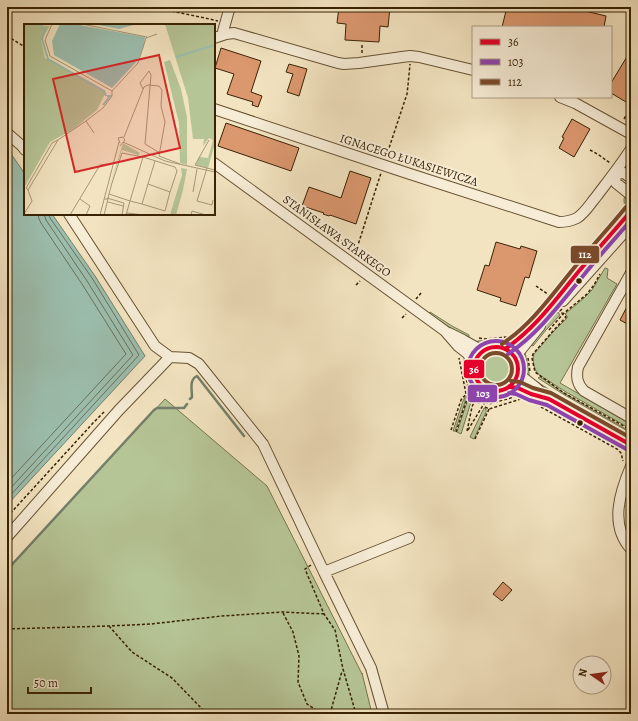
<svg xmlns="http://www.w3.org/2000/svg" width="638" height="721" font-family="Alegreya,serif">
<rect width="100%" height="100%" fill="#f3e4c1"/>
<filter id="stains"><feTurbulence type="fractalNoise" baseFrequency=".005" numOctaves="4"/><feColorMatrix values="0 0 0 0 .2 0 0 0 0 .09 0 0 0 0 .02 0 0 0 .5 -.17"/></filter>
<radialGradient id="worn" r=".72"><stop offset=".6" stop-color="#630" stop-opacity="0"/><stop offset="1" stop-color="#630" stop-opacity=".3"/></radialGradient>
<path fill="#b6c596" stroke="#77744c" d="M625,196L628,202V209L558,294L517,334V332L549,300L580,261L623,213C627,205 622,202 625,196Z
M605,268L608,269L607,278L617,284L560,383L631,424V429L566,392L538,374C534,369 532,360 534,354L553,332L567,318V316L565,314L584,298L592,290Z
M430,312L452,326L469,335V337L468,339L432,316L429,313Z
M558,312L560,315L546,330L533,346L529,344L546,323Z
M508,339L513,341L504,344H492L483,346L475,343L478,341Z
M478 369a18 18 0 1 1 36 0a18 18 0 1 1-36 0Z
M525,352L529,373V377C521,369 516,361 525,352Z
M466,356C469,363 470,367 471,375C473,382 476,386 474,394L472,392L471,390L464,360Z
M540,377L564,393L631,432V433L563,394L538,378Z
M536,381L562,398L631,437V440L562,401L535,383Z
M509,391L519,393L492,402L488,401L495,396Z
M465,397V402L455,431H453L463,401Z
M165,399L267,486L362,674V673L372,714H7V569Z
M469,401L471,402L461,434L457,432L467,402Z
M484,408L486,409V412L474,439L470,437Z"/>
<path fill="#9cbfaf" stroke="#74806a" d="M7,148L25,174V214H52L95,276L145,356L7,505Z"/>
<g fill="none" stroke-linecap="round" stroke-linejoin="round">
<path stroke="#6a7059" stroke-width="1" d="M7,483L126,354L82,284L41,223L39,219L38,214
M7,492L133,355L87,281L46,220L44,214
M7,499L139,355L92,278L50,218L49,214"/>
<path stroke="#74806a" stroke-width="2.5" d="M190,399L192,397C192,389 189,380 197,376L244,436
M7,570L154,410L157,408H184L187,404"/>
</g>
<path fill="#db976e" stroke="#382203" d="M339,7H390L388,27L380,26L379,42L345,40L346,24L337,23Z
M507,7H568L606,16L604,27H502Z
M221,48L261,61L251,92L262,96L258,107L252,105L253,102L227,94L234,74L215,68Z
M631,50V105L611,93V83Z
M289,64L307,69L299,96L287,92L293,74L286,72Z
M572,119L590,129L574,157L559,148L564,138L562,137Z
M226,123L299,148L291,171L218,146Z
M350,171L371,178L356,224L330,215L329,216L323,214L324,213L302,206L309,187L341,198Z
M496,242L520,249L521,246L537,251L529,278L525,277L516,306L500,301L501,298L477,290L485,265L489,266Z
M631,299V326L620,320Z
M503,582L512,590L502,601L493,594Z"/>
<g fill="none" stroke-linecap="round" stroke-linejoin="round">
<defs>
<path id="minor" d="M222,35L229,10
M214,38L226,34L234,33L338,63L344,64L359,63L402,57L410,56L419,57L473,70
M560,97L575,103L631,134
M214,109L407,173L559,222C566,222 571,221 577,218C585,213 590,204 596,197C608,181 620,166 631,149
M7,133L22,146L25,150
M214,163L445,331L458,346L467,353L475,364
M614,174L616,183L631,195
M614,174L624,173L631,178
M69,214L155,346L170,357
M631,273L578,367C576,377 577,384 584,391L631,418
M563,301L631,225
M449,333L463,340L479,349L484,351
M474 369a22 22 0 1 1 44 0a22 22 0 1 1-44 0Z
M505,349L514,343L542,316L585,264L610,236L631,211
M517,361L519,352L540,326
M518,372L521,376L535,387L547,398
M510,387L518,388L531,394L549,399L631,445
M631,466C620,492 609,525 631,549
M7,537L119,410L170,357L189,358L199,364L263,444L324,572
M384,714L371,668L324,572L409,538"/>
</defs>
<use href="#minor" stroke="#675232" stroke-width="12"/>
<path stroke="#382203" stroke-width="1.5" stroke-dasharray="3 2" stroke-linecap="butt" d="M152,7L205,18L218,21
M7,36L25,47
M362,53V45
M624,119L627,114
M590,150L599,155L610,163
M386,157L407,94L408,85L410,64
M332,237L353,245L360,250L388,277
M357,248L381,173
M351,250L366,261
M356,285L360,281
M536,286L549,295
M416,299L421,293
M562,309L560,311L566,317L553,331L533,354L532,358L535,372L564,393L631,430
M402,318L406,314
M549,330L563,314L587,294L594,285L600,274
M479,338L485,339L507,337
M528,358L530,372
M464,365L469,394
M467,399H470L472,400
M477,402L480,404
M485,407L489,409L521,399
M541,407L617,449L621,453L623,461
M451,430L461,400C464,396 465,395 469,394L489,404L514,397
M468,430L485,402L494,391
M467,431L472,407L478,392L479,384
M456,432L467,399L459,358
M475,439L489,409
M7,517L94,422L105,411
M311,565L305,569L324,614L335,630L343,669L356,714
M283,613L293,632L299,656L298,682L307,704L322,714
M109,626L132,652L172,678L207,714
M7,629L109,626L151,624L222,616L283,612L324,614
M330,714L342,671"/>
<use href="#minor" stroke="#f7edd7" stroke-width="10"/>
<defs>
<path id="bus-1" d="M474 369a22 22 0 1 1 44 0a22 22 0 1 1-44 0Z
M505,349C535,329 556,299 579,271C596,251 614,231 631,211
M510,387L518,388L531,394L549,399L631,445"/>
<path id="bus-2" d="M468 369a28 28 0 1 1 56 0a28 28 0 1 1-56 0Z
M508,354C538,334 560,304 583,276C598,257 615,239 631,220
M509,393L516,394L529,400L547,405L628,450"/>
<path id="bus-3" d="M502,344C531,325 552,295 574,268C591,247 609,228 626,207
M480 369a16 16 0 1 1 32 0a16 16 0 1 1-32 0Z
M511,381L520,382L533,388L551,393L631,438"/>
</defs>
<use href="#bus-1" stroke="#f7edd7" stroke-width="7"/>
<use href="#bus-2" stroke="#f7edd7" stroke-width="7"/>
<use href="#bus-3" stroke="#f7edd7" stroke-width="7"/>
<use href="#bus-1" stroke="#e4002b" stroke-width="4"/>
<use href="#bus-2" stroke="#8e44ad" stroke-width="4"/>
<use href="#bus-3" stroke="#7a4b2a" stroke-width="4"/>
</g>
<g fill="#382203" stroke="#f7edd7" stroke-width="1.5">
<circle cx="579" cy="281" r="3.5"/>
<circle cx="580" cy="423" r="3.5"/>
</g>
<g text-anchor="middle" stroke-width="4" stroke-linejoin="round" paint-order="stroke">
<g font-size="12" fill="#382203" stroke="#f7edd7">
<text transform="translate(409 160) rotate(18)" y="4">IGNACEGO ŁUKASIEWICZA</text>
<text transform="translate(337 236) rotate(36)" y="4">STANISŁAWA STARKEGO</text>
</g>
</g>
<g transform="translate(24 24)">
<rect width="191" height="191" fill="#f3e4c1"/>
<path d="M0,0L26,2L17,16L21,34L82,68L73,86L48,106L26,118L1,162ZM141,0H191V119L184,144L172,141L175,133L184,134L189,116L185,114L179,122L180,115H169L164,74ZM146,36L157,65L163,93V141L156,139L155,99L140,38ZM99,119L116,129L114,131L98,126L85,165ZM157,144L163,145L159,166L152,191H146L158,151Z" fill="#b6c596"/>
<path d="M36,0H50L121,13L120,22L114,36L88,64L30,31L28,17ZM69,0H113L95,5Z" fill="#9cbfaf"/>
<path fill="none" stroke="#9cbfaf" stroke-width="2" d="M15,0L21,6L18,15L24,35L80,67L82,72M152,33L191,21M79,81L86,72H83"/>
<path fill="none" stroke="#a89675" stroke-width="1" d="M28,0L21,16L26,32L88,67V72L79,84L62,97M58,0L123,13M119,65L116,59L125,47L127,51L121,120L136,129M88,67L114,39L122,14L133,10M100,113L120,63L124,61L135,62L138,66L137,82L141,98L135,132L156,140M185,116L171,141L191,146M99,118L141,137L191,148M96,122L101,116L99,113L94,114L96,119M183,144L173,177L188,181L189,176M124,160L131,137M4,166L2,164L28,119L34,116M169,168L173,145M83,174L100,179L98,191M56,175L66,182L62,191M80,175H84L85,170L88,159L98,129L119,133L106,177L85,170M84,178L99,182M118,180L141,187L146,168M103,189L120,191M0,190L8,177L4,166L34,116L62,97L70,109M46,191L76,141L90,139M76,191L95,118M80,191L84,175M102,191L106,177L118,180L124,160L146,168L153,147L151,143L119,133M167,191L168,187L182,191"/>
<path fill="#d62828" fill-opacity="0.15" stroke="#d62828" stroke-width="2" d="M135,31L156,124L51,148L29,55Z"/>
<rect width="191" height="191" fill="none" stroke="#382203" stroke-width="2"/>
</g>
<g stroke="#f7edd7" stroke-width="1.5">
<rect x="570" y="245" width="30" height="19" rx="4" fill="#7a4b2a"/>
<rect x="463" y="359" width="22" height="20" rx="4" fill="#e4002b"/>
<rect x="467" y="384" width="31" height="19" rx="4" fill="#8e44ad"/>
</g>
<g font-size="11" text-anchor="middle" font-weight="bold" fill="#fff">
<text x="585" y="258">112</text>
<text x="474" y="373">36</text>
<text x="483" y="397">103</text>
</g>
<rect width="638" height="721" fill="none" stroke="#f3e4c1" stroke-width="24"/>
<rect x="8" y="8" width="622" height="705" fill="none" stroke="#382203" stroke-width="2"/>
<rect x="12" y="12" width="614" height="697" fill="none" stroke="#382203"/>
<rect x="472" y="26" width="140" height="72" fill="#f7edd7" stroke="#ab9c82"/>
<rect x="480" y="39" width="20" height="6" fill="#e4002b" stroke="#ab9c82"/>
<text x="508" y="46" font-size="12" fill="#382203">36</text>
<rect x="480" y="59" width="20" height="6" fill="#8e44ad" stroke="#ab9c82"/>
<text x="508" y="66" font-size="12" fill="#382203">103</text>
<rect x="480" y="79" width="20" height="6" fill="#7a4b2a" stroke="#ab9c82"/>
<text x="508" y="86" font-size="12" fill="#382203">112</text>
<g transform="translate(592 675) rotate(283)"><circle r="19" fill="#f7edd7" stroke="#ab9c82"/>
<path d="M0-3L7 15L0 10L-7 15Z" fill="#8f2418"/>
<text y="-6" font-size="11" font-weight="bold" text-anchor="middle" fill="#382203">N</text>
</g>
<path d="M28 687v6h63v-6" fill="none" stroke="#382203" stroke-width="2"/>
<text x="34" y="687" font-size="12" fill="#382203" stroke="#f7edd7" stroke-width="3" paint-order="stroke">50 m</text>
<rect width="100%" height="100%" filter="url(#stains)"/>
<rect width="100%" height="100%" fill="url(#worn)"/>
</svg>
